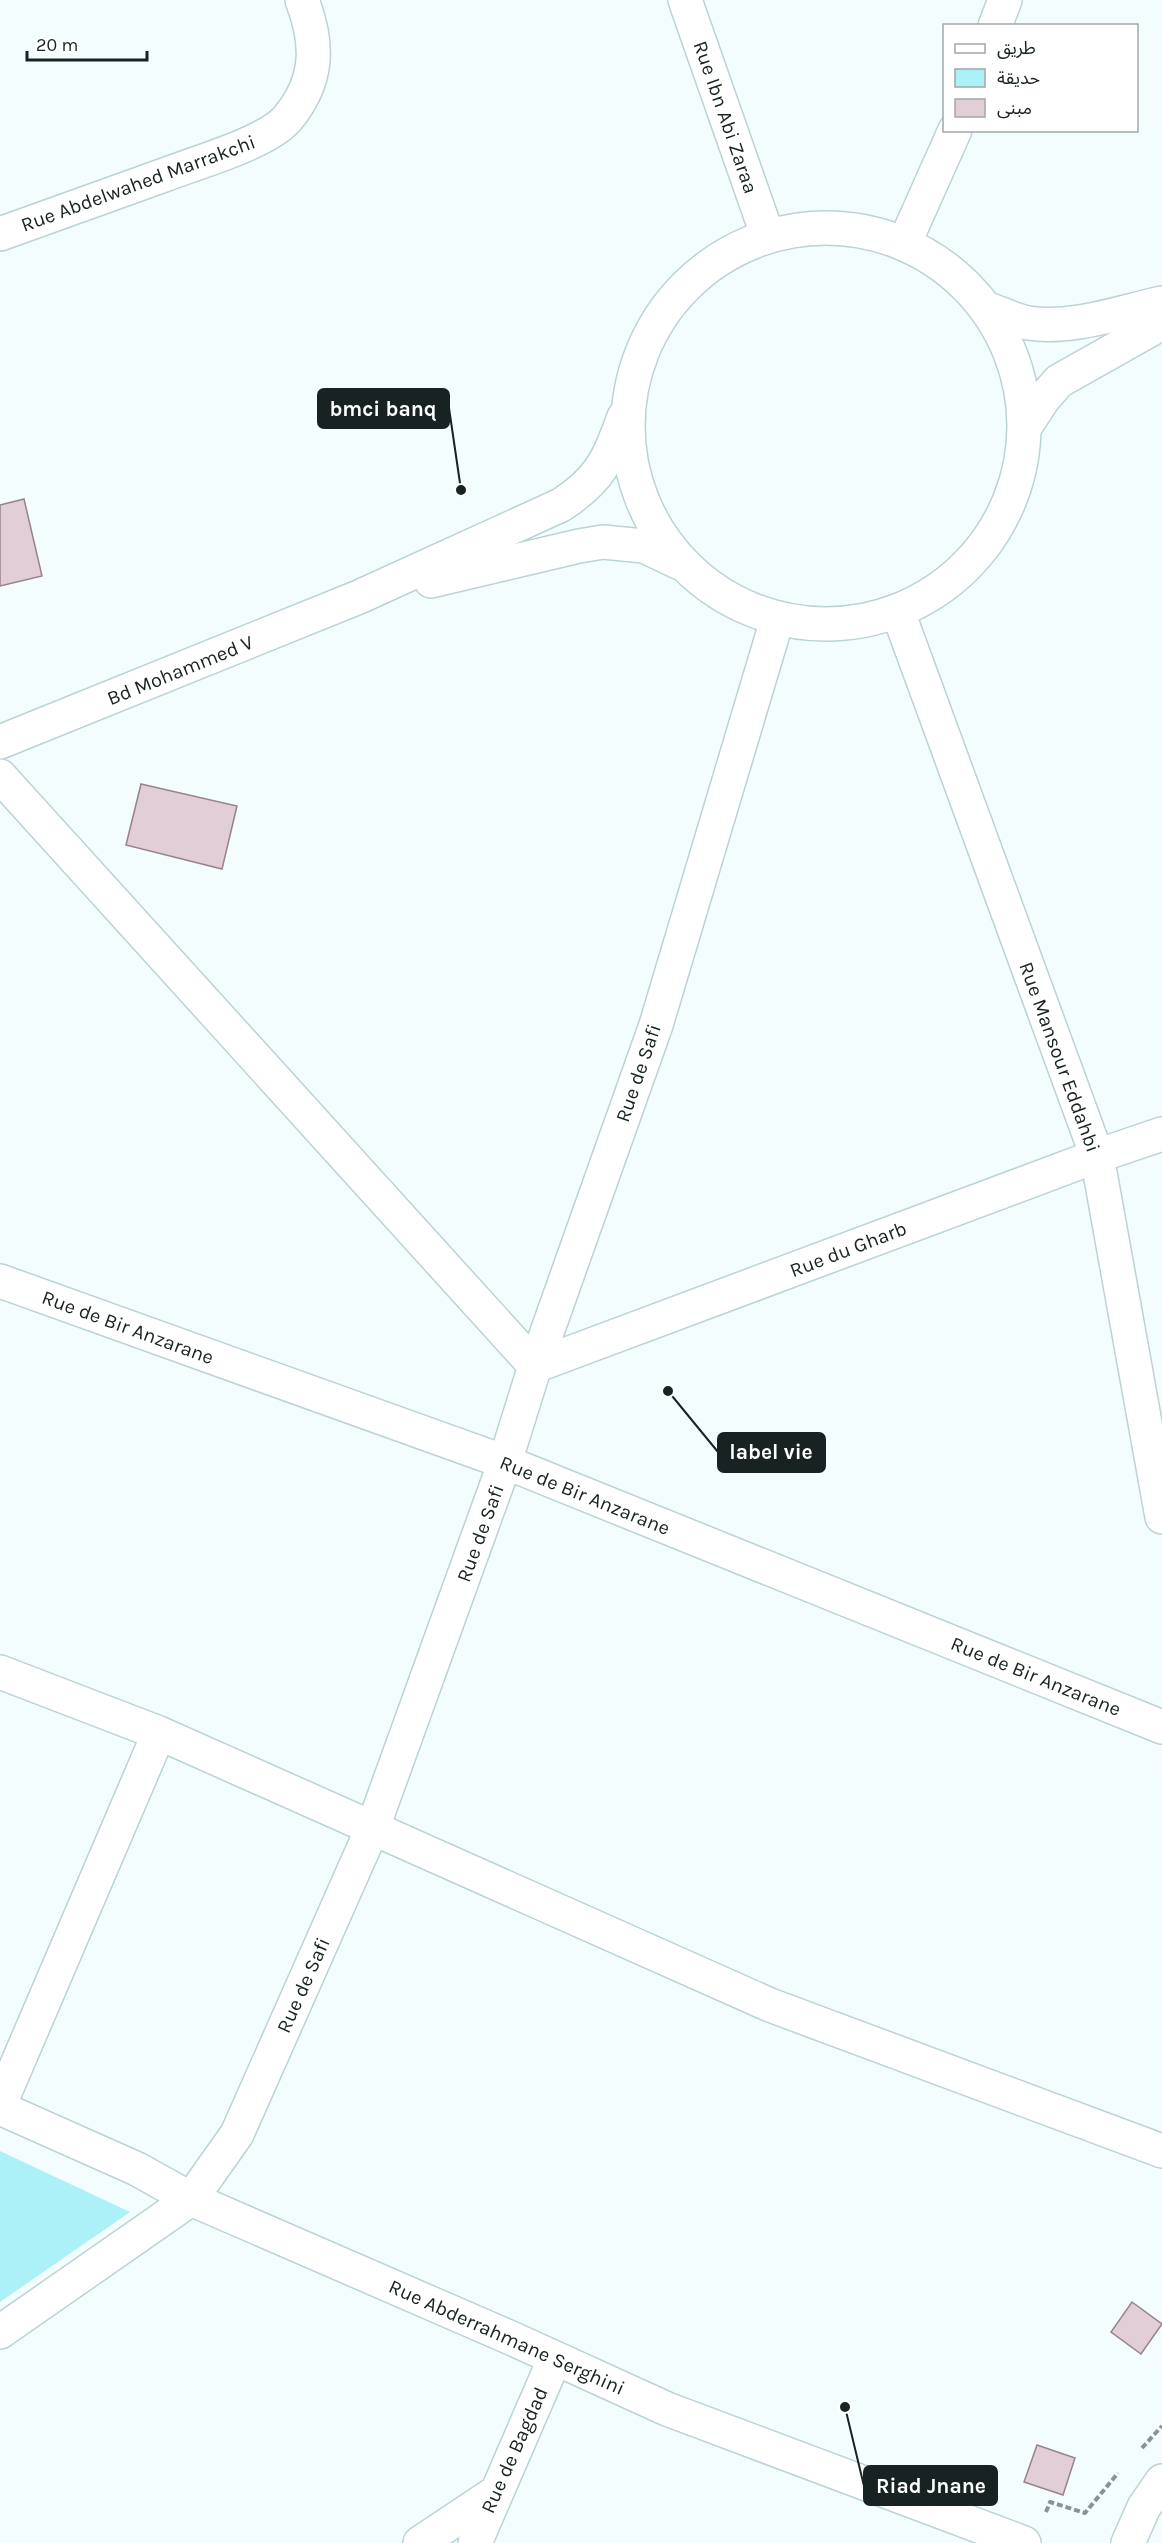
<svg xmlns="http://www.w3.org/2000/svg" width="1162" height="2543" font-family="Karla,'Noto Sans Arabic',sans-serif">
<rect width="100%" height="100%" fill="#f4fdfe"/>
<path fill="#acf1f8" d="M0,2151L130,2212L0,2302Z"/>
<path fill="#e2ced6" stroke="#96838b" stroke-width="1.5" d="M24,499L42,576L0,586V505Z
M141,784L237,806L222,869L126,845Z
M1132,2302L1162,2324L1141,2354L1111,2332Z
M1037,2445L1075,2458L1063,2495L1024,2482Z"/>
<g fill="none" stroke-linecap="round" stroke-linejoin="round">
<defs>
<path id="minor" d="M685,0L767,234
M995,26L1005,0
M628 426a198 198 0 1 1 396 0a198 198 0 1 1-396 0Z
M0,234C56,214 112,194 167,174C198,162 266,143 287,119C319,81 319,44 302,0
M905,242L955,130
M988,309C1000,313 1014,320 1028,323C1071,330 1120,312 1162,303
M1025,427L1044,398L1059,381L1162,323
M431,581L579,546L603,542L644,546L680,563
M898,612L1097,1156L1162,1517
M0,742L359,597L561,505C601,479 608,460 624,417
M0,776L535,1366L1097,1156L1162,1134
M0,1281L505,1462L1162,1727
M0,1672L159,1733L770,2005L1162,2151
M0,2104L159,1733
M0,2108L137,2169L191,2199L511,2338L667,2409L1024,2543
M0,2332L191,2199L237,2134L373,1827L505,1462L535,1366L656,1025L777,620
M420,2543L495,2493
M475,2543L555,2358
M1128,2543L1144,2507L1162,2481"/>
</defs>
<use href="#minor" stroke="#bbd3d5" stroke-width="36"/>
<path stroke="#899293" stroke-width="4" stroke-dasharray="6 3" stroke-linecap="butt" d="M1142,2448L1162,2426
M1046,2512L1050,2502L1085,2513L1118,2473"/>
<use href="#minor" stroke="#fff" stroke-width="33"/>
</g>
<g text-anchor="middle" stroke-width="6" stroke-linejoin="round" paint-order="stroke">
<g font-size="20" fill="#192222" stroke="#fff">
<text transform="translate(726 117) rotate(71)" y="7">Rue Ibn Abi Zaraa</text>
<text transform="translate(138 183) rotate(-20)" y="7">Rue Abdelwahed Marrakchi</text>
<text transform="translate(180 670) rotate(-22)" y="7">Bd Mohammed V</text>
<text transform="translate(1060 1057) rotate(70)" y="7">Rue Mansour Eddahbi</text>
<text transform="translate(638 1073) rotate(-71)" y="7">Rue de Safi</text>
<text transform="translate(848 1249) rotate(-21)" y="7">Rue du Gharb</text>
<text transform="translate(128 1327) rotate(20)" y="7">Rue de Bir Anzarane</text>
<text transform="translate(585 1495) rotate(22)" y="7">Rue de Bir Anzarane</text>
<text transform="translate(480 1533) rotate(-70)" y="7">Rue de Safi</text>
<text transform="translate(1036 1676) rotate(22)" y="7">Rue de Bir Anzarane</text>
<text transform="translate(303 1985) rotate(-66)" y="7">Rue de Safi</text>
<text transform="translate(507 2337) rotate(24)" y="7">Rue Abderrahmane Serghini</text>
<text transform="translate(514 2450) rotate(-66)" y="7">Rue de Bagdad</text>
</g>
</g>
<path fill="none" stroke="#192222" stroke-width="2" d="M461 490L449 408M668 1391L718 1452M845 2407L864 2486"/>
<g fill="#192222" stroke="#fff" stroke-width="2">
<circle cx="461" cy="490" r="6"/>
<circle cx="668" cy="1391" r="6"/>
<circle cx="845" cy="2407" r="6"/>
</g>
<g fill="#192222" stroke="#192222" stroke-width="2">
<rect x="318" y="389" width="131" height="39" rx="6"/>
<rect x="718" y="1433" width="107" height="39" rx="6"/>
<rect x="864" y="2466" width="133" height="39" rx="6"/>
</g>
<g font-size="21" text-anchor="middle" font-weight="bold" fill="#fff">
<text x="383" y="416">bmci banq</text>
<text x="771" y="1459">label vie</text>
<text x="931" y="2493">Riad Jnane</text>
</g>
<rect x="943" y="24" width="195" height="108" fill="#ffffff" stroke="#a3a7a7" stroke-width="1.5"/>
<rect x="955" y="44" width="30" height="9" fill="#ffffff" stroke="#a3a7a7" stroke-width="1.5"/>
<text x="997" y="54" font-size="18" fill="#192222">طريق</text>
<rect x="955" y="69" width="30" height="18" fill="#acf1f8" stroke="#a3a7a7" stroke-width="1.5"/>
<text x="997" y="84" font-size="18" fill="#192222">حديقة</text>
<rect x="955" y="99" width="30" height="18" fill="#e2ced6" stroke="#a3a7a7" stroke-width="1.5"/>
<text x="997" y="114" font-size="18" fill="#192222">مبنى</text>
<path d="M27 51v9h120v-9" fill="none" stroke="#192222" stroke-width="3"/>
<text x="36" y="51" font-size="18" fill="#192222" stroke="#ffffff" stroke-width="4.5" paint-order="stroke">20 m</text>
</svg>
